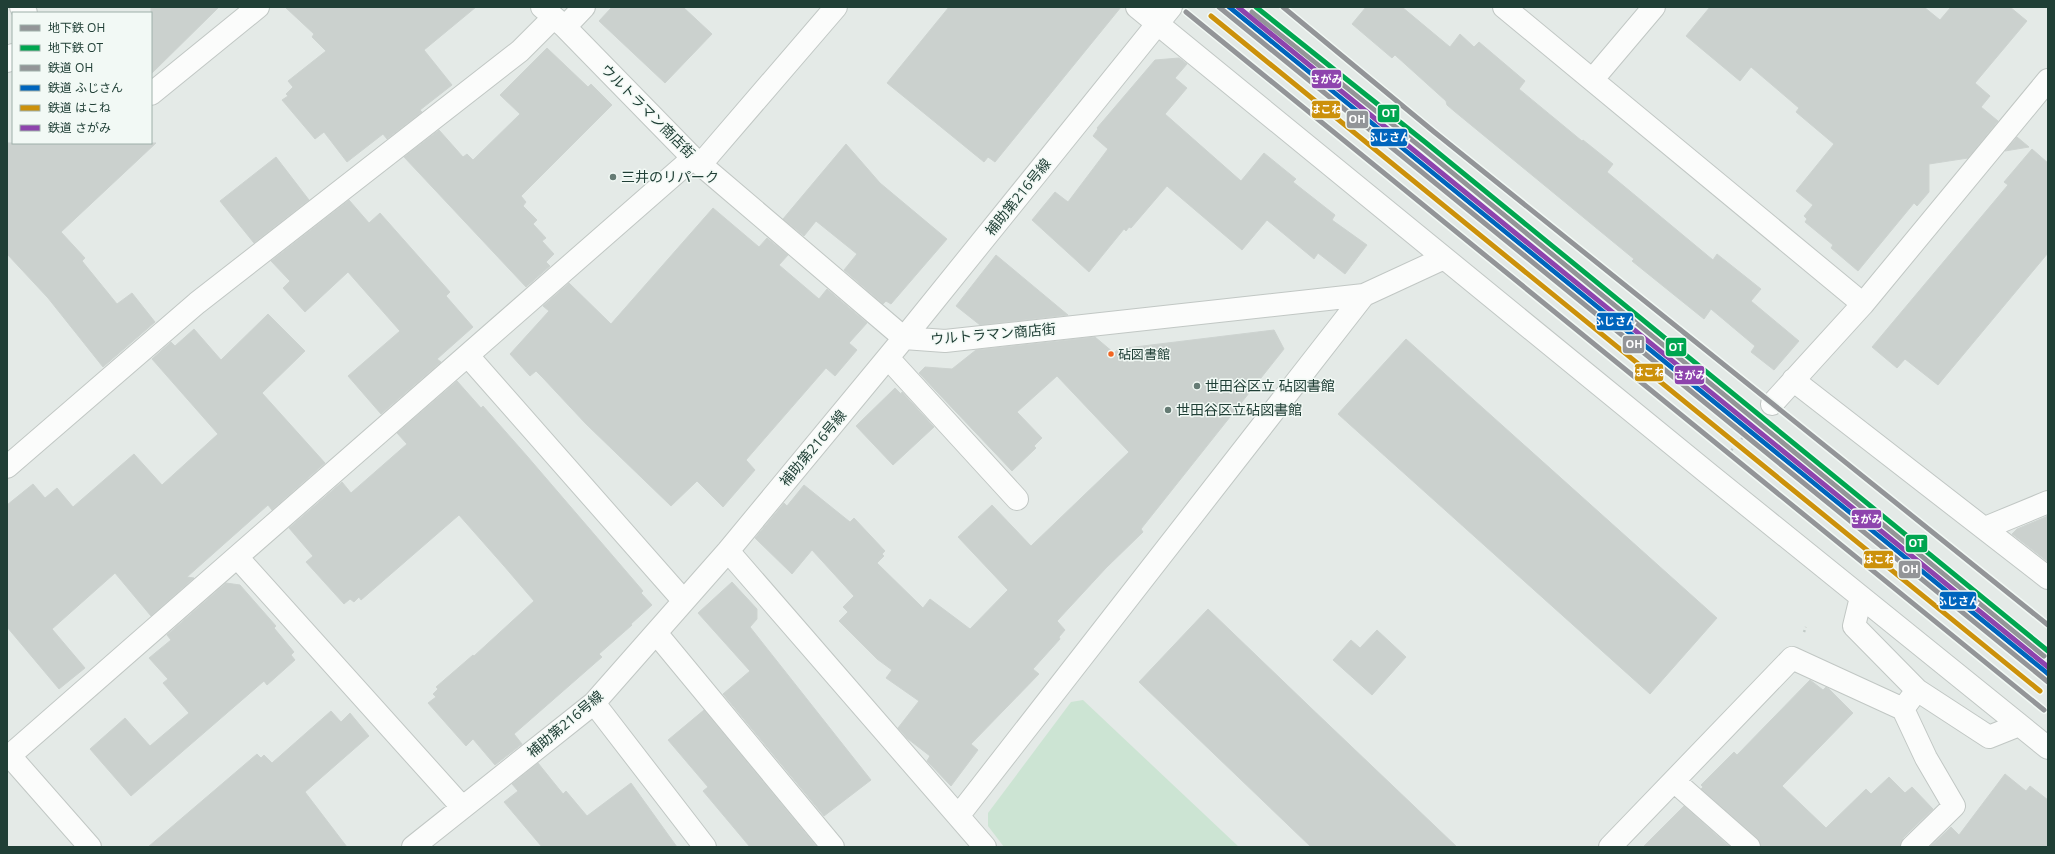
<svg xmlns="http://www.w3.org/2000/svg" width="2055" height="854" font-family="'Open Sans','Noto Sans JP',sans-serif">
<rect width="100%" height="100%" fill="#e4eae7"/>
<path fill="#cce4d3" d="M1083,700L1239,847H1004L988,826V813L1071,702Z"/>
<path fill="#cbd1ce" stroke="#cdd3d0" d="M151,7H219L151,74Z
M285,7H476L424,50L452,85L420,110L422,112L387,139L383,134L347,162L324,132L315,139L282,100L288,96L286,94L293,87L288,81L326,51L312,37L314,34Z
M612,7H683L712,34L665,83L599,21Z
M949,7H1121L995,162L988,157L984,162L887,83Z
M1366,7H1402L1450,47L1460,34L1474,47L1479,42L1525,81L1519,89L1582,141L1583,140L1613,164L1607,172L1713,260L1717,254L1761,289L1751,301L1799,341L1774,370L1751,352L1755,346L1711,309L1704,319L1632,261L1634,259L1454,111L1447,105L1446,101L1395,55L1392,58L1352,24Z
M1710,7H1924L1940,20L1951,7H2010L2027,21L1975,83L1990,96L1981,107L1998,121L1968,158L1929,164V192L1917,206L1914,203L1858,271L1831,248L1833,245L1805,222L1807,219L1804,216L1813,205L1796,191L1834,144L1796,112L1799,108L1751,67L1740,81L1686,36Z
M547,48L588,87L591,84L612,105L521,196L526,202L523,206L537,220L533,224L546,238L542,241L554,254L546,262L550,266L526,287L404,157L439,130L463,157L467,154L473,160L520,114L500,95Z
M1179,58L1187,64L1175,78L1187,88L1165,114L1241,181L1264,153L1296,179L1293,182L1335,215L1332,220L1367,245L1345,274L1318,253L1314,259L1267,220L1242,250L1167,186L1131,228L1129,227L1126,231L1124,229L1089,272L1032,220L1055,192L1068,202L1108,149L1093,136L1098,129L1097,128L1155,60Z
M2017,137L2029,147L2005,151Z
M7,143H156L61,232L85,258L82,261L117,304L132,293L155,322L103,367L48,298L7,254Z
M846,144L880,183L947,239L891,304L886,301L883,304L844,270L857,254L816,221L804,236L783,219Z
M2032,149L2048,163V253L1938,385L1905,359L1897,368L1872,347L2008,185L2004,182Z
M276,157L309,200L254,243L220,201Z
M349,200L369,223L380,213L450,292L446,296L473,327L437,359L441,362L381,414L348,376L400,331L348,272L305,312L283,288L290,281L271,261Z
M713,208L759,247L767,238L788,255L779,265L819,299L827,289L867,323L849,343L857,350L835,376L826,368L746,460L755,470L723,507L697,481L671,506L586,424L543,378L536,371L530,376L510,354L549,311L543,306L569,283L611,324Z
M996,255L1068,315L980,325L956,306Z
M268,314L305,351L262,393L325,463L272,510L268,505L187,577L194,578L151,616L115,573L52,629L85,668L59,689L7,627V505L33,484L45,498L57,488L73,507L134,454L162,485L218,434L152,359L171,342L175,346L194,329L221,360Z
M1274,330L1284,349L1141,529L1143,532L1106,568L1057,621L1065,630L1059,637L1060,639L1033,669L1039,674L971,744L978,750L951,786L927,761L930,756L908,739L898,728L919,701L886,678L892,670L877,659L839,621L848,612L843,607L854,596L812,550L792,574L755,538L784,503L787,506L804,485L850,522L854,518L885,551L882,554L884,556L877,563L923,608L930,599L970,629L1008,590L958,537L992,505L1031,546L1129,452L1057,376L1017,412L1042,438L1034,446L1036,448L1012,471L919,373L925,367L952,369L976,350L1095,337L1114,353L1118,349Z
M1406,339L1717,618L1650,694L1338,414Z
M457,381L481,408L483,406L527,456L643,591L641,593L652,605L631,624L632,625L599,654L602,657L514,734L522,744L495,765L473,739L466,746L428,703L436,697L433,694L438,689L436,687L473,655L474,656L534,601L504,566L459,515L361,600L359,597L354,602L350,599L344,604L306,562L313,556L289,528L342,482L351,493L407,444L397,433Z
M895,388L901,394L902,392L934,427L893,465L856,426Z
M2048,516V562L2012,534L2017,529Z
M732,582L757,609V619L750,627L871,780L824,816L723,694L750,671L698,613Z
M226,583L240,585L276,626L274,628L294,652L291,655L295,660L267,685L264,681L131,796L90,749L125,718L150,746L189,713L163,683L168,679L149,658L171,640L167,635Z
M1208,609L1309,706L1457,847H1311L1139,682Z
M1377,630L1406,657L1372,695L1333,660L1351,640L1360,648Z
M1810,680L1823,690L1826,687L1829,689L1853,713L1782,786L1826,828L1866,789L1871,794L1889,777L1905,793L1912,787L1933,809L1903,838L1900,847H1761L1757,838L1701,789L1703,787L1701,785L1734,752L1737,755Z
M704,710L817,847H750L703,791L708,787L668,740Z
M331,711L341,722L350,713L369,736L305,792L347,847H148L257,754L261,758L264,755L272,763Z
M538,763L563,794L566,791L587,816L631,783L677,847H542L504,802L518,791L512,784Z
M2005,774L2026,791L2030,786L2048,800V847H1930L1951,827L1959,835Z
M1684,806L1730,847H1643Z"/>
<g fill="none" stroke-linecap="round" stroke-linejoin="round">
<defs>
<path id="minor" d="M21,7L26,13
M542,7L565,27L693,158L904,338L945,341L1364,295L1444,258
M1137,7L1710,475L2048,748
M1504,7L1863,304
M565,27L584,7
M7,61L13,55
M1593,79L1654,7
M151,94L258,7
M701,164L836,7
M468,356L683,600
M888,358L1017,499
M1793,380L2048,578
M1772,404L1863,304L2048,80
M7,467L197,303L520,51L553,18
M1985,528L2048,502
M728,551L985,847
M237,557L462,807
M1861,597L1854,626L1917,690L1989,737L2019,725
M656,633L833,847
M594,703L705,847
M1903,709L1926,758L1954,806L1912,847
M10,756L90,847
M7,758L693,158
M1674,781L1749,847
M959,815L1364,295
M413,847L594,703L728,551L904,338L1171,7
M1610,847L1792,658L1903,709L1917,690"/>
</defs>
<use href="#minor" stroke="#c1c7c4" stroke-width="24"/>
<path stroke="#c1cac6" stroke-width="2.5" stroke-dasharray="2 3" stroke-linecap="butt" d="M1728,454L1753,426
M1804,632L1806,627"/>
<use href="#minor" stroke="#fbfcfb" stroke-width="22"/>
<defs>
<path id="rail-1" d="M1186,12L2044,710
M1252,12L1421,147L2044,656"/>
<path id="rail-2" d="M1229,7L2048,674"/>
<path id="rail-3" d="M1211,16L2040,691"/>
<path id="rail-4" d="M1238,7L2048,667"/>
</defs>
<use href="#rail-1" stroke="#f2f9f5" stroke-width="8"/>
<use href="#rail-2" stroke="#f2f9f5" stroke-width="8"/>
<use href="#rail-3" stroke="#f2f9f5" stroke-width="8"/>
<use href="#rail-4" stroke="#f2f9f5" stroke-width="8"/>
<use href="#rail-1" stroke="#939598" stroke-width="5"/>
<use href="#rail-2" stroke="#0065bd" stroke-width="5"/>
<use href="#rail-3" stroke="#cc910b" stroke-width="5"/>
<use href="#rail-4" stroke="#8e44ad" stroke-width="5"/>
<defs>
<path id="metro-1" d="M1219,7L2048,682
M1283,7L1433,131L2048,625"/>
<path id="metro-2" d="M1256,7L1425,142L2048,651"/>
</defs>
<use href="#metro-1" stroke="#f2f9f5" stroke-width="8"/>
<use href="#metro-2" stroke="#f2f9f5" stroke-width="8"/>
<use href="#metro-1" stroke="#939598" stroke-width="5"/>
<use href="#metro-2" stroke="#00a650" stroke-width="5"/>
</g>
<g fill="#657b74" stroke="#f2f9f5" stroke-width="1.5">
<circle cx="613" cy="177" r="4"/>
<circle cx="1197" cy="386" r="4"/>
<circle cx="1168" cy="410" r="4"/>
</g>
<circle fill="#f26522" stroke="#f2f9f5" stroke-width="1.5" cx="1111" cy="354" r="3.5"/>
<g text-anchor="middle" stroke-width="3" stroke-linejoin="round" paint-order="stroke">
<g font-size="13" fill="#203f36" stroke="#f2f9f5" text-anchor="start">
<text x="1118" y="359">砧図書館</text>
</g>
<g font-size="14" fill="#203f36" stroke="#f2f9f5">
<text transform="translate(648 111) rotate(45)" y="5">ウルトラマン商店街</text>
<text transform="translate(1018 197) rotate(-51)" y="5">補助第216号線</text>
<text transform="translate(993 334) rotate(-5)" y="5">ウルトラマン商店街</text>
<text transform="translate(813 448) rotate(-50)" y="5">補助第216号線</text>
<text transform="translate(565 724) rotate(-40)" y="5">補助第216号線</text>
</g>
<g font-size="14" fill="#203f36" stroke="#f2f9f5" text-anchor="start">
<text x="621" y="182">三井のリパーク</text>
<text x="1205" y="391">世田谷区立 砧図書館</text>
<text x="1176" y="415">世田谷区立砧図書館</text>
</g>
</g>
<g stroke="#f2f9f5" stroke-width="1.5">
<rect x="1311" y="69" width="31" height="20" rx="4" fill="#8e44ad"/>
<rect x="1311" y="100" width="30" height="19" rx="4" fill="#cc910b"/>
<rect x="1377" y="104" width="23" height="19" rx="4" fill="#00a650"/>
<rect x="1346" y="110" width="23" height="19" rx="4" fill="#939598"/>
<rect x="1370" y="128" width="38" height="19" rx="4" fill="#0065bd"/>
<rect x="1596" y="312" width="38" height="19" rx="4" fill="#0065bd"/>
<rect x="1622" y="335" width="23" height="19" rx="4" fill="#939598"/>
<rect x="1665" y="337" width="22" height="20" rx="4" fill="#00a650"/>
<rect x="1634" y="363" width="30" height="19" rx="4" fill="#cc910b"/>
<rect x="1674" y="365" width="31" height="20" rx="4" fill="#8e44ad"/>
<rect x="1851" y="509" width="31" height="20" rx="4" fill="#8e44ad"/>
<rect x="1905" y="534" width="23" height="19" rx="4" fill="#00a650"/>
<rect x="1863" y="550" width="31" height="19" rx="4" fill="#cc910b"/>
<rect x="1898" y="560" width="23" height="19" rx="4" fill="#939598"/>
<rect x="1939" y="591" width="38" height="19" rx="4" fill="#0065bd"/>
</g>
<g font-size="11" text-anchor="middle" font-weight="bold" fill="#fff">
<text x="1326" y="83">さがみ</text>
<text x="1326" y="113">はこね</text>
<text x="1389" y="117">OT</text>
<text x="1357" y="123">OH</text>
<text x="1389" y="141">ふじさん</text>
<text x="1615" y="325">ふじさん</text>
<text x="1634" y="348">OH</text>
<text x="1676" y="351">OT</text>
<text x="1649" y="376">はこね</text>
<text x="1690" y="379">さがみ</text>
<text x="1866" y="523">さがみ</text>
<text x="1916" y="547">OT</text>
<text x="1879" y="563">はこね</text>
<text x="1910" y="573">OH</text>
<text x="1958" y="605">ふじさん</text>
</g>
<rect width="2055" height="854" fill="none" stroke="#203f36" stroke-width="16"/>
<rect x="12" y="12" width="140" height="132" fill="#f2f9f5" stroke="#9eafa9"/>
<rect x="20" y="25" width="20" height="6" fill="#939598" stroke="#9eafa9"/>
<text x="48" y="32" font-size="12" fill="#203f36">地下鉄 OH</text>
<rect x="20" y="45" width="20" height="6" fill="#00a650" stroke="#9eafa9"/>
<text x="48" y="52" font-size="12" fill="#203f36">地下鉄 OT</text>
<rect x="20" y="65" width="20" height="6" fill="#939598" stroke="#9eafa9"/>
<text x="48" y="72" font-size="12" fill="#203f36">鉄道 OH</text>
<rect x="20" y="85" width="20" height="6" fill="#0065bd" stroke="#9eafa9"/>
<text x="48" y="92" font-size="12" fill="#203f36">鉄道 ふじさん</text>
<rect x="20" y="105" width="20" height="6" fill="#cc910b" stroke="#9eafa9"/>
<text x="48" y="112" font-size="12" fill="#203f36">鉄道 はこね</text>
<rect x="20" y="125" width="20" height="6" fill="#8e44ad" stroke="#9eafa9"/>
<text x="48" y="132" font-size="12" fill="#203f36">鉄道 さがみ</text>
</svg>
